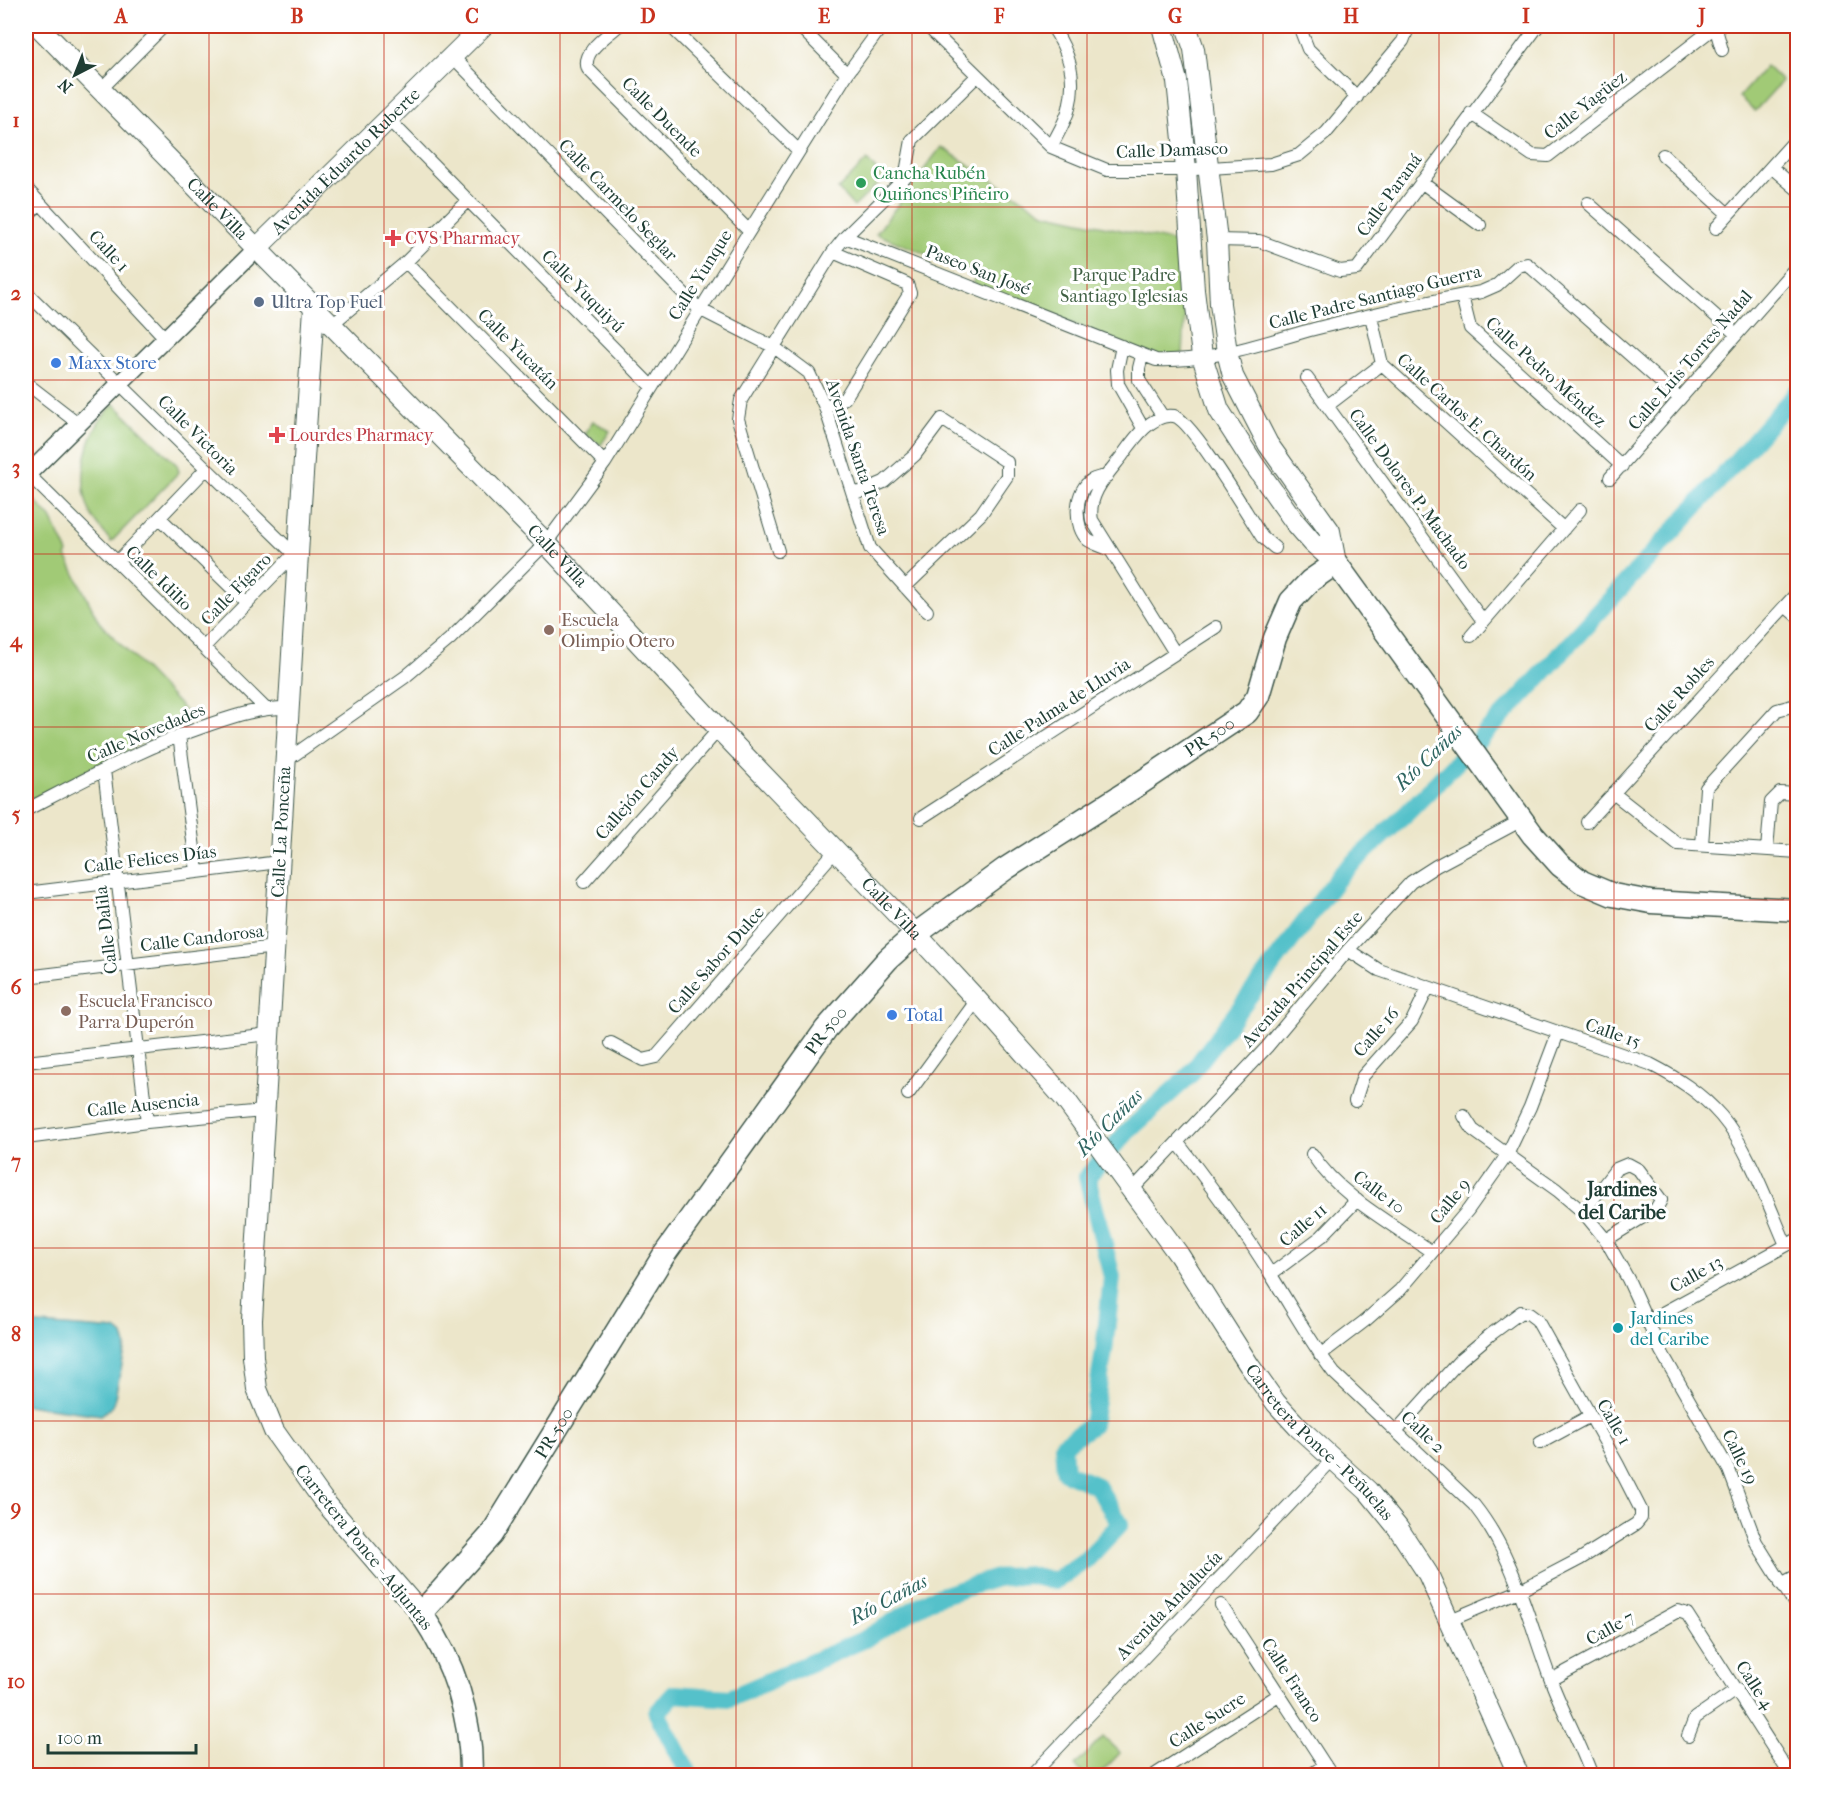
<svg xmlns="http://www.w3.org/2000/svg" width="1823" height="1801" font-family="'IM FELL French Canon',serif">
<rect width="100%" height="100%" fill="#fff"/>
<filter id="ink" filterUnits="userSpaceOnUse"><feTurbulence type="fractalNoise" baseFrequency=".0167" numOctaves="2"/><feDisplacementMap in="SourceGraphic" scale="12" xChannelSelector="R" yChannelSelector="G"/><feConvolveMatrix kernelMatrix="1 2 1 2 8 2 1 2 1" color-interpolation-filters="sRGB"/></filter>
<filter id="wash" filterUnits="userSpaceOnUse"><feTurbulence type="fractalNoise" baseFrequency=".008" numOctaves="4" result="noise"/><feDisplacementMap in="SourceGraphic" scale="24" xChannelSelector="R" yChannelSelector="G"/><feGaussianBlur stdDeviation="1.35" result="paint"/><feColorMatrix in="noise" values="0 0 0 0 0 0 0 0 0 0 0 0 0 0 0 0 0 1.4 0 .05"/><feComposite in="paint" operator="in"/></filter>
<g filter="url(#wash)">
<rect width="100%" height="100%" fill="#ece6ca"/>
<path fill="#a1ca76" stroke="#608455" stroke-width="1.5" d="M1766,66L1782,81L1755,111L1739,97Z
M941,147L1044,213L1176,242L1185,315L1183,354L1157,357L972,284L976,274L876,234Z
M867,160L884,178L854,207L838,189Z
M114,404L177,465L179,472L111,542C105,533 97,525 92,516C77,488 84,448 99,422C103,415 109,409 114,404Z
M593,421L610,431L601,445L585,434Z
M26,491L51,518L68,553L66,556L99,622L192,718L26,802Z
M1103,1737L1120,1753L1099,1775H1084L1075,1766Z"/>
<path fill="#54c1ca" stroke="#3a7f7f" stroke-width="1.5" d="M26,1323L117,1330L123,1335L126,1346L113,1406L101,1415L26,1405Z"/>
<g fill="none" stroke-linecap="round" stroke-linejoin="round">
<path stroke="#54c1ca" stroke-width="18" d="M690,1776L657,1713L674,1694L730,1698L865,1639L931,1599L997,1578L1027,1575L1055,1581L1087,1559L1120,1524L1097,1486L1065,1472L1063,1445L1092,1425L1104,1351L1112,1277L1087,1177L1128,1131L1189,1076L1341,874L1407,813L1518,700L1698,504L1798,391"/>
</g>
</g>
<g filter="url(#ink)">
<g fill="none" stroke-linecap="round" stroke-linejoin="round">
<defs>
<path id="street" d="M618,26C607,36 581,52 588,69L749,231
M670,26L799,151
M799,26L847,74
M927,26L1051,147L1107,170H1180L1271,164L1299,155L1326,133L1403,41L1409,26
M1299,26L1308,49L1357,97
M1715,26L1722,50
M452,56L699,309L774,347L809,373L825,407L870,548L927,611
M101,89L164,26
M1471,113L1532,155L1548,156L1715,27
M388,119L651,386
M1051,147C1057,135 1066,121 1069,108C1077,76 1069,52 1052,26
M1663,155L1728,214
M1771,167L1798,190
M1421,182L1480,225
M26,188L166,339
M1588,203L1736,334
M26,217L40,203
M1716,228L1798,137
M845,237L1156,360C1210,362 1263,343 1314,329C1369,315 1425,302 1481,292L1497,285L1518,266L1527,264L1680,399
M1217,240L1259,241L1340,271L1357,269L1538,26
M406,262L605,463
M26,292L297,557
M1462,296L1470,328L1622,466
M1371,316L1382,364L1564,529
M331,325L406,262L468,200
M1122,346L1117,370L1118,384L1143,428
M1142,356L1139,368V380L1163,417
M1307,378L1483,621
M26,383L79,424
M1327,406L1382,364
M825,407L845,398L910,293L907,284L833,252
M26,476L28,474L265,708
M1107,476C1101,477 1093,478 1089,482C1074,494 1074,528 1088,540C1094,544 1104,547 1110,550
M1610,478L1798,265
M853,495L884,482L915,455L942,419L1007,462V476L981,514L905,587
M160,518L247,603
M778,551L738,419L741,400L833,252L845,237L905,178L912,140L977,76
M117,562L206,469
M1785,606L1798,617
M1471,636L1580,510
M204,647L293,555
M1175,653L1092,520C1087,495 1107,475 1122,456C1132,442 1152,412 1174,416C1191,419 1249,517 1262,537L1275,548
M179,735L197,871
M284,762L405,677L450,639L546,543L605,463L847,74L882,26
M104,770L147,1122
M1613,793L1678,844L1798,852
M26,810C86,779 146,746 211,724C237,715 259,708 287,708
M921,818L1216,627
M1587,822L1798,592
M1702,845L1706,788L1777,710L1792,706L1798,708
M1767,850L1771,802L1780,793L1798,794
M584,882L719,729
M26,893L279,862
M1348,950L1379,970L1650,1064C1677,1078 1701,1093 1721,1116C1748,1147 1769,1206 1786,1245
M26,977L275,947
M611,1043L643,1060L656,1057L836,850
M26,1062L269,1034
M908,1094L977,1000
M1355,1101L1363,1076L1412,1021L1428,988
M1464,1116L1473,1130L1557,1190L1583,1212L1606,1240L1628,1279L1661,1351L1729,1470L1756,1542L1798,1609
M26,1138L147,1122L264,1111
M1178,1143C1211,1186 1243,1229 1271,1275C1292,1308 1310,1342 1334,1373L1474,1505C1514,1555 1528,1619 1550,1678C1562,1711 1580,1742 1592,1776
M1312,1154C1339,1196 1391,1223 1432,1252
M1132,1190L1267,1047L1348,950L1411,882L1436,866L1522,820
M1583,1212L1616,1169L1628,1164L1639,1170L1661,1200L1656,1209L1606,1240
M1271,1274L1322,1236L1357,1200
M1648,1321L1798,1239
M1320,1355L1366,1320L1400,1290L1468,1210L1507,1155L1530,1107L1558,1033
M1396,1431L1460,1360L1490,1335L1521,1312L1529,1314L1537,1320L1618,1465L1641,1510V1518L1636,1524L1580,1559L1519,1591L1448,1621
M1540,1443L1590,1416
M1781,1584L1798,1575
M1221,1605L1332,1776
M1687,1614L1791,1776
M1551,1680L1678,1611L1687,1614
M1688,1736L1695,1718L1737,1689
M1031,1776L1334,1458
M1153,1776L1280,1694
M1309,1776L1325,1765"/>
<path id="secondary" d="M28,474L257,248"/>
<g id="primary">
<path id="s1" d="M38,26L546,543L719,729L916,934L977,1000L1065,1099L1179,1255L1249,1365L1276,1403L1298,1427L1368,1491L1398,1528L1428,1574L1519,1776"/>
<path d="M1162,26L1177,81L1186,169L1194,290L1202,356L1219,410L1253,463L1294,521L1313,543L1336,563"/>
<path d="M1186,26L1194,49L1217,240L1220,304L1227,352L1233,376L1268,444L1330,531L1336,563"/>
<path id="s2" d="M257,248L483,26"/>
<path d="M314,308C291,645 272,982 252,1320L253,1357L257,1389L274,1431L323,1500L421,1613"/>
</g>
<g id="highway">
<path id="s3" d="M471,1776C472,1716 454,1662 421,1613L491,1535L664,1255L826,1029L888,959L916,934L1005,869L1133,788L1247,712L1258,696L1275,638L1291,601L1310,581L1336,563L1533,835L1560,865L1582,882L1613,895L1651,902L1798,910"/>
</g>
</defs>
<use href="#street" stroke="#3e564a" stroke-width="14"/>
<use href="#secondary" stroke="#3e564a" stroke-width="19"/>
<use href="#primary" stroke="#3e564a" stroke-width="22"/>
<use href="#highway" stroke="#3e564a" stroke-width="25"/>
<use href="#street" stroke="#fff" stroke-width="12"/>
<use href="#secondary" stroke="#fff" stroke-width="16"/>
<use href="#primary" stroke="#fff" stroke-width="20"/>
<use href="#highway" stroke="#fff" stroke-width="22"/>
</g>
</g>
<path fill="none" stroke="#c8321e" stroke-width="1.5" stroke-opacity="0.55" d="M209,26V1776M384,26V1776M560,26V1776M736,26V1776M912,26V1776M1087,26V1776M1263,26V1776M1439,26V1776M1614,26V1776M26,207H1798M26,380H1798M26,554H1798M26,727H1798M26,900H1798M26,1074H1798M26,1248H1798M26,1421H1798M26,1594H1798"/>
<circle fill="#2e9e5b" stroke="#fff" stroke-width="2" cx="861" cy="183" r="6"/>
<g fill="#e0444e" stroke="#fff" stroke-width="2">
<path d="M390 229h6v6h6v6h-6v6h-6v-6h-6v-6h6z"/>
<path d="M274 426h6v6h6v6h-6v6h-6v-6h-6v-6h6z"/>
</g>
<circle fill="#5c6f8a" stroke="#fff" stroke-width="2" cx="259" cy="302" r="6"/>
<g fill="#3f7fe0" stroke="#fff" stroke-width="2">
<circle cx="56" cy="363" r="6"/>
<circle cx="892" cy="1015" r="6"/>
</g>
<g fill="#8d6e63" stroke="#fff" stroke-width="2">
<circle cx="549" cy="630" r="6"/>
<circle cx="66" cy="1011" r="6"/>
</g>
<circle fill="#0f9aa8" stroke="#fff" stroke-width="2" cx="1618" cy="1328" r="6"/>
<g text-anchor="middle" stroke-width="6" stroke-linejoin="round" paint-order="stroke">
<g font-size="18" fill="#1f3d34" stroke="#fff">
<text transform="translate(1585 105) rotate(-38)" y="6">Calle Yagüez</text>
<text transform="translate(662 117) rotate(45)" y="6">Calle Duende</text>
<text transform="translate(1172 150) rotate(-2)" y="6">Calle Damasco</text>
<text dy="6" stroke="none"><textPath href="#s2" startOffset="124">Avenida Eduardo Ruberte</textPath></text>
<text transform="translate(1389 195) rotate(-54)" y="6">Calle Paraná</text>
<text transform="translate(618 200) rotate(46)" y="6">Calle Carmelo Seglar</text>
<text dy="6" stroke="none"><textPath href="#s1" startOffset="256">Calle Villa</textPath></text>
<text transform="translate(109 251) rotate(47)" y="6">Calle 1</text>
<text transform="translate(978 270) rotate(21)" y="6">Paseo San José</text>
<text transform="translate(700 275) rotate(-58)" y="6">Calle Yunque</text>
<text transform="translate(583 291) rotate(45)" y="6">Calle Yuquiyú</text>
<text transform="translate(1375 297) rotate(-14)" y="6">Calle Padre Santiago Guerra</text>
<text transform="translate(518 349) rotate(45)" y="6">Calle Yucatán</text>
<text transform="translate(1690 360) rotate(-49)" y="6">Calle Luis Torres Nadal</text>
<text transform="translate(1546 372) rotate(42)" y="6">Calle Pedro Méndez</text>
<text transform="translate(1467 417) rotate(42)" y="6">Calle Carlos E. Chardón</text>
<text transform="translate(198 435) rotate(45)" y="6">Calle Victoria</text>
<text transform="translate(858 457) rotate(71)" y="6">Avenida Santa Teresa</text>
<text transform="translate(1410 489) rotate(54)" y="6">Calle Dolores P. Machado</text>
<text dy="6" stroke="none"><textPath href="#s1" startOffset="742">Calle Villa</textPath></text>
<text transform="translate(159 578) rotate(44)" y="6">Calle Idilio</text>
<text transform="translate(236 589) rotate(-46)" y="6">Calle Fígaro</text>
<text transform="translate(1679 694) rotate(-48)" y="6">Calle Robles</text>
<text transform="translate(1059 707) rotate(-33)" y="6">Calle Palma de Lluvia</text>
<text transform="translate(146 733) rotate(-23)" y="6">Calle Novedades</text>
<text dy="6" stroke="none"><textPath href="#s3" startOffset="1370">PR-500</textPath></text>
<text transform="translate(637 793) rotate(-49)" y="6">Callejón Candy</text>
<text transform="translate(281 832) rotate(-87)" y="6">Calle La Ponceña</text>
<text transform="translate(150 859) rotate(-7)" y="6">Calle Felices Días</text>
<text dy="6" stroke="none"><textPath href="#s1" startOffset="1228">Calle Villa</textPath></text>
<text transform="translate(106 930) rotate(-97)" y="6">Calle Dalila</text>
<text transform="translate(202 938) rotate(-7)" y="6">Calle Candorosa</text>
<text transform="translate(716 960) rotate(-49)" y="6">Calle Sabor Dulce</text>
<text transform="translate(1302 979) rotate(-49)" y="6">Avenida Principal Este</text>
<text dy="6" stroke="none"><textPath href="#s3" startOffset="884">PR-500</textPath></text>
<text transform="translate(1376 1032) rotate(-49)" y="6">Calle 16</text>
<text transform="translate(1613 1033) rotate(19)" y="6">Calle 15</text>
<text transform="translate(143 1105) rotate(-6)" y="6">Calle Ausencia</text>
<text transform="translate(1379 1192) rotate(37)" y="6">Calle 10</text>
<text transform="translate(1450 1201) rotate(-51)" y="6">Calle 9</text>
<text transform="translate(1303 1225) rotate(-41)" y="6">Calle 11</text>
<text transform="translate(1696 1274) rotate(-29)" y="6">Calle 13</text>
<text transform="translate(1614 1422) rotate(60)" y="6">Calle 1</text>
<text transform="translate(1423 1432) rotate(43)" y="6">Calle 2</text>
<text dy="6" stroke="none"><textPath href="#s3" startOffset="398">PR-500</textPath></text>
<text dy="6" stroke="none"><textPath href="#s1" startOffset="1914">Carretera Ponce - Peñuelas</textPath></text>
<text transform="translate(1740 1457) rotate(64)" y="6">Calle 19</text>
<text transform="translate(364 1547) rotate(51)" y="6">Carretera Ponce - Adjuntas</text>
<text transform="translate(1169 1605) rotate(-46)" y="6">Avenida Andalucía</text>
<text transform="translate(1610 1628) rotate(-29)" y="6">Calle 7</text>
<text transform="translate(1292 1680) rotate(57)" y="6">Calle Franco</text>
<text transform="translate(1755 1685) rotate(57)" y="6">Calle 4</text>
<text transform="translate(1207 1720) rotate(-33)" y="6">Calle Sucre</text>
</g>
<g font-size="18" fill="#27864d" stroke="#fff" text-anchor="start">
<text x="873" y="179">Cancha Rubén<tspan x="873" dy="21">Quiñones Piñeiro</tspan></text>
</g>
<g font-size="18" fill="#be3a42" stroke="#fff" text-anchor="start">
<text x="405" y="244">CVS Pharmacy</text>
<text x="289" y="441">Lourdes Pharmacy</text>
</g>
<g font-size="18" fill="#406044" stroke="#fff">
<text x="1124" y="281">Parque Padre<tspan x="1124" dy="21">Santiago Iglesias</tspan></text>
</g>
<g font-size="18" fill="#4e5e75" stroke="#fff" text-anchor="start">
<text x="271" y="308">Ultra Top Fuel</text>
</g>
<g font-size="18" fill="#366cbe" stroke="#fff" text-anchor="start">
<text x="68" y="369">Maxx Store</text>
<text x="904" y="1021">Total</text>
</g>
<g font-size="18" fill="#785e54" stroke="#fff" text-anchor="start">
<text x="561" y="626">Escuela<tspan x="561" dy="21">Olimpio Otero</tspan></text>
<text x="78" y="1007">Escuela Francisco<tspan x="78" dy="21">Parra Duperón</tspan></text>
</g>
<g font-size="18" fill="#0d838f" stroke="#fff" text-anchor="start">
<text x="1630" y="1324">Jardines<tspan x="1630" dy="21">del Caribe</tspan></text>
</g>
<g font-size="20" font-style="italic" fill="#2f6561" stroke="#fff">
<text transform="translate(1428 757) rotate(-44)" y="7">Río Cañas</text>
<text transform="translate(1109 1122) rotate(-45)" y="7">Río Cañas</text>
<text transform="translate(888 1599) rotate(-28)" y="7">Río Cañas</text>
</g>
<g font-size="20" font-weight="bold" fill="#1f3d34" stroke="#fff">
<text x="1622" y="1196">Jardines<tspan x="1622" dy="23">del Caribe</tspan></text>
</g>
</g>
<rect width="1823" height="1801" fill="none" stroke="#fff" stroke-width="66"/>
<g transform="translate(75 75) rotate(222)" stroke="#ffffff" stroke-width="4.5" paint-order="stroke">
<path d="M0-4.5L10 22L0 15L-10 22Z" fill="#1f3d34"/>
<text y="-9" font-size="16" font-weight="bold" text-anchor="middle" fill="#1f3d34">N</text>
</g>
<path d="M48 1744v9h148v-9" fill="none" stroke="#1f3d34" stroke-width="3"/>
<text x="57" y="1744" font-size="18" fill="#1f3d34" stroke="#ffffff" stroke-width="4.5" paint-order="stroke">100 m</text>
<rect x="33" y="33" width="1757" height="1735" fill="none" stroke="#c8321e" stroke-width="2"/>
<g font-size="20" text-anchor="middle" font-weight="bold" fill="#c8321e">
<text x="121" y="23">A</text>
<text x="297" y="23">B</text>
<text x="472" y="23">C</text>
<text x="648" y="23">D</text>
<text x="824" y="23">E</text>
<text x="999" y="23">F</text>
<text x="1175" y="23">G</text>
<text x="1351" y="23">H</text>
<text x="1526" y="23">I</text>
<text x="1702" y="23">J</text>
<text x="16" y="127">1</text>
<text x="16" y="300">2</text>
<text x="16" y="474">3</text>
<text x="16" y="647">4</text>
<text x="16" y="821">5</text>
<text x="16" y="994">6</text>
<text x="16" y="1168">7</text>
<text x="16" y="1341">8</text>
<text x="16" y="1515">9</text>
<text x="16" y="1688">10</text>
</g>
</svg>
